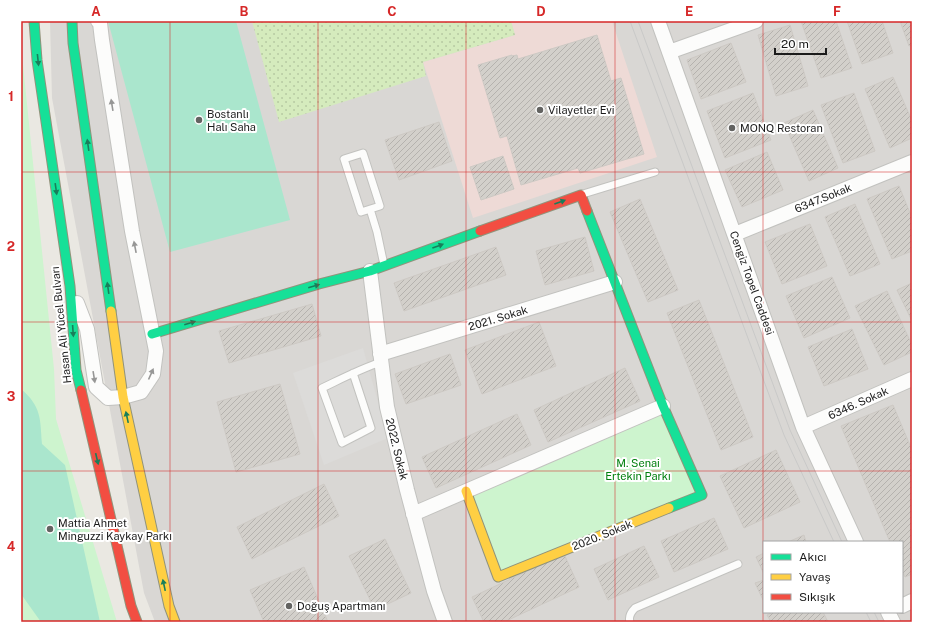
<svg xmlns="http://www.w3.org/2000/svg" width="933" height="643" font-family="'Public Sans',sans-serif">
<defs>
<pattern id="grass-dots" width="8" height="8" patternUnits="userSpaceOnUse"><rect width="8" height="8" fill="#d5ebbd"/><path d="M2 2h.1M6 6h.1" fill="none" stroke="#b6c9a2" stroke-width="1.8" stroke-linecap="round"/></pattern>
<pattern id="building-hatch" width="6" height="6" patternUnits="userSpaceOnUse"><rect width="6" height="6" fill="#d3d0cb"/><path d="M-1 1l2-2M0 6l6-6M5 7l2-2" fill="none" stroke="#b5b2ae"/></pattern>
</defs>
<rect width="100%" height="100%" fill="#eae8e2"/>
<path fill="#d9d7d4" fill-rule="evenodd" d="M50,21H912V622H155L144,593L52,98ZM764,542H902V612H764Z"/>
<path fill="#eedad6" d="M511,21H612L657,157L473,218L423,62L515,35Z"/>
<path fill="url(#grass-dots)" d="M252,21H511L515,35L423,62L426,76L279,122Z"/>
<path fill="#cdf4ce" d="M21,45L54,369L56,419L117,622H21Z
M663,406L702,495L498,577L466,491Z"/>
<path fill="#aae6cd" d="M108,21H236L290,220L170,252Z
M21,389C42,407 40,419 42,444L65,465L100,622H41L21,594Z"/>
<path fill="#dcdbd9" d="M363,348L388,438L324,465L293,373Z"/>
<path fill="url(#building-hatch)" stroke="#cdc9c4" d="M801,21H836L852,68L821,78Z
M847,21H882L893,53L862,64Z
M900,21H912V45L909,46Z
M790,25L808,86L776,96L758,35Z
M597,35L611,81L621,78L644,154L580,173L578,168L521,185L507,136L500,138L478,65L512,55V56L517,55L518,59Z
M731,43L746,82L701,99L687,60Z
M893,77L912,121V138L890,148L865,89Z
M753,93L771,140L725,158L707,111Z
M854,93L875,151L843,163L821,105Z
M813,110L838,168L809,181L784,123Z
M439,122L452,161L399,180L385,140Z
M767,152L783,190L742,207L725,170Z
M503,156L514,189L481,200L470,167Z
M899,186L912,218V251L892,259L867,199Z
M640,199L678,290L648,302L610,212Z
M855,204L880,264L850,276L825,217Z
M810,224L827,266L782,284L765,242Z
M585,237L594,271L545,285L536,251Z
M496,247L506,275L404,311L394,283Z
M832,277L850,318L804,338L786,296Z
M912,283V321L897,290Z
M887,291L912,345V352L884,365L855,306Z
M699,300L753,437L721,450L667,313Z
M312,304L321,336L229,363L219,331Z
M539,322L556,366L482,394L465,350Z
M852,329L868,369L824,386L808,347Z
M450,354L461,385L406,404L395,374Z
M625,368L640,401L548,442L534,410Z
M280,384L300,454L236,472L217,402Z
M893,405L912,450V574L905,577L902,571V542H890L841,426Z
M517,414L531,445L436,488L422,457Z
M776,450L800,502L744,528L720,476Z
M324,484L339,516L252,559L237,527Z
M714,518L728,549L674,572L661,541Z
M804,535L806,542H788Z
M385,539L411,593L375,610L349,556Z
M644,546L659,577L608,600L594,569Z
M764,553V574L756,557Z
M564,554L579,587L504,622H484L472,597Z
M304,567L328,622H264L250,590Z
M764,580V602L755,583Z
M773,612H823L828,622H771L767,615Z"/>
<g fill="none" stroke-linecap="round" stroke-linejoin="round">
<defs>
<path id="lane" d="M363,153L380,206L361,212L344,159Z
M583,194L655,172
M370,209L377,232L384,265
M353,373L371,428L342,443L322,388C341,379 360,369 381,362
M630,622C628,616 631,612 635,608L738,564"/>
<path id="street" d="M658,21L803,427L856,542
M669,52L756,21
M735,234L912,162
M370,271L387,407L407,490L434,591L445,622
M77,303L87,329L96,387L108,398L123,397L141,392L153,374L156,351L132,231L102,40L100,23L98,21
M380,354L615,282
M803,427L912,379
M413,514L663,406
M902,606L912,601
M888,612L893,622"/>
<path id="fast" d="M34,21L37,60L70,286L76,370L81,390
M72,21L73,43L111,311
M587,211L663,406L702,495L669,508
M152,334L319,284L370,271L480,231"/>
<path id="slow" d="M111,311L123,397L169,606L175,622
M466,491L498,577L669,508"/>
<path id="jam" d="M480,231L581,195L587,211
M81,390L131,606L137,622"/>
</defs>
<use href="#lane" stroke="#c2c2bf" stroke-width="9"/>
<use href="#street" stroke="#c2c2bf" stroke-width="16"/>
<use href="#fast" stroke="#91937b" stroke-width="11"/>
<use href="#slow" stroke="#91937b" stroke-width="11"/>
<use href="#jam" stroke="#91937b" stroke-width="11"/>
<use href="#lane" stroke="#fcfcfb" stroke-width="7"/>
<use href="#street" stroke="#fcfcfb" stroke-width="14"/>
<use href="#fast" stroke="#16e098" stroke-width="9"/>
<use href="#slow" stroke="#ffcf43" stroke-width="9"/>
<use href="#jam" stroke="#f24e42" stroke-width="9"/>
<path stroke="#c9c9c8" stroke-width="1" d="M630,21L784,435L834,542
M638,21L790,430L842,542
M866,612L871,622
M874,612L879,622"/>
</g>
<defs><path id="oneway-solid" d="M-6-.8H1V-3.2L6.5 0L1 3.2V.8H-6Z"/></defs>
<g fill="#187e5a">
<use href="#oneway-solid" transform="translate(38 60) rotate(84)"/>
<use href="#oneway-solid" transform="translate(88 145) rotate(-98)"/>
<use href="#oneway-solid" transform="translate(56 189) rotate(82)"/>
<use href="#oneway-solid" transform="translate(560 202) rotate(-20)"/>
<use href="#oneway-solid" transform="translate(438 246) rotate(-20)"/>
<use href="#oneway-solid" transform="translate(314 286) rotate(-16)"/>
<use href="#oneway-solid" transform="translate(108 288) rotate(-98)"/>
<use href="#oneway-solid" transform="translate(190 323) rotate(-17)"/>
<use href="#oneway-solid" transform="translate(73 331) rotate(86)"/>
<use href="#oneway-solid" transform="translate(127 417) rotate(-102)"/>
<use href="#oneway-solid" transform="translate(97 459) rotate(77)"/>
<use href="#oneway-solid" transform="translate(164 585) rotate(-102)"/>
</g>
<g fill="#979796">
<use href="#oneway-solid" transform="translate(112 105) rotate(-99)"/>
<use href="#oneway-solid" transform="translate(135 247) rotate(-101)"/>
<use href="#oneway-solid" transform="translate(151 374) rotate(-66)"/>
<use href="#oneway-solid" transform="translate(94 377) rotate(81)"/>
</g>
<path fill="none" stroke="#d62828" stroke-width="1" stroke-opacity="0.55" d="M170,21V622M318,21V622M466,21V622M615,21V622M763,21V622M21,172H912M21,322H912M21,471H912"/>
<g fill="#636361" stroke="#fff" stroke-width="1.5">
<circle cx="540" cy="110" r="4"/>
<circle cx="199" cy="120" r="4"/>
<circle cx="732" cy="128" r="4"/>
<circle cx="50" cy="529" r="4"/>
<circle cx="289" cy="606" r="4"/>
</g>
<g text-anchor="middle" stroke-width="4" stroke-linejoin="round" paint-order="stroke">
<g font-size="11" fill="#1b1b1b" stroke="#fff" text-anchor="start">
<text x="548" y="114">Vilayetler Evi</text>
<text x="207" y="118">Bostanlı<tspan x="207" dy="13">Halı Saha</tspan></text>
<text x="740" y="132">MONQ Restoran</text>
<text x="58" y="527">Mattia Ahmet<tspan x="58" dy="13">Minguzzi Kaykay Parkı</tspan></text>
<text x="297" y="610">Doğuş Apartmanı</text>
</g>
<g font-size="11" fill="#1b1b1b" stroke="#fff">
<text transform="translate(823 198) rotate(-22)" y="4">6347.Sokak</text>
<text transform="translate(752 283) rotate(70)" y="4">Cengiz Topel Caddesi</text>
<text transform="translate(498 318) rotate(-17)" y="4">2021. Sokak</text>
<text transform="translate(61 325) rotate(-96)" y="4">Hasan Ali Yücel Bulvarı</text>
<text transform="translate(858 403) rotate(-24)" y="4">6346. Sokak</text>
<text transform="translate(397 449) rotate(76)" y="4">2022. Sokak</text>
<text transform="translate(602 535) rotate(-22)" y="4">2020. Sokak</text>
</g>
<g font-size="11" fill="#02800f" stroke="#fff">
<text x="638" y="467">M. Senai<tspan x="638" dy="13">Ertekin Parkı</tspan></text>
</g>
</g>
<rect width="933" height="643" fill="none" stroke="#ffffff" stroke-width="44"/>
<rect x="763" y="541" width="140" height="72" fill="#ffffff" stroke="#a4a4a4"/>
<rect x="771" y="554" width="20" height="6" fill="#16e098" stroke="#a4a4a4"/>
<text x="799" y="561" font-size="12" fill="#1b1b1b">Akıcı</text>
<rect x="771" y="574" width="20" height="6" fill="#ffcf43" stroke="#a4a4a4"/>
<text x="799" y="581" font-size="12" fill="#1b1b1b">Yavaş</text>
<rect x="771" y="594" width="20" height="6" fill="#f24e42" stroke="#a4a4a4"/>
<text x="799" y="601" font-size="12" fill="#1b1b1b">Sıkışık</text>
<path d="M775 48v6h51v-6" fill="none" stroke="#1b1b1b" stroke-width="2"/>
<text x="781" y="48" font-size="12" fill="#1b1b1b" stroke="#ffffff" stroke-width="3" paint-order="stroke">20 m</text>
<rect x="22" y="22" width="889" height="599" fill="none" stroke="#d62828" stroke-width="1.5"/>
<g font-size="13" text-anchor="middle" font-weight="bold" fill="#d62828">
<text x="96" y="16">A</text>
<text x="244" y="16">B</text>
<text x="392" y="16">C</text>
<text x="541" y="16">D</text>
<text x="689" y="16">E</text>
<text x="837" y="16">F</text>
<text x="11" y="101">1</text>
<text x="11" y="251">2</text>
<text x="11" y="401">3</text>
<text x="11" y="551">4</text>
</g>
</svg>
